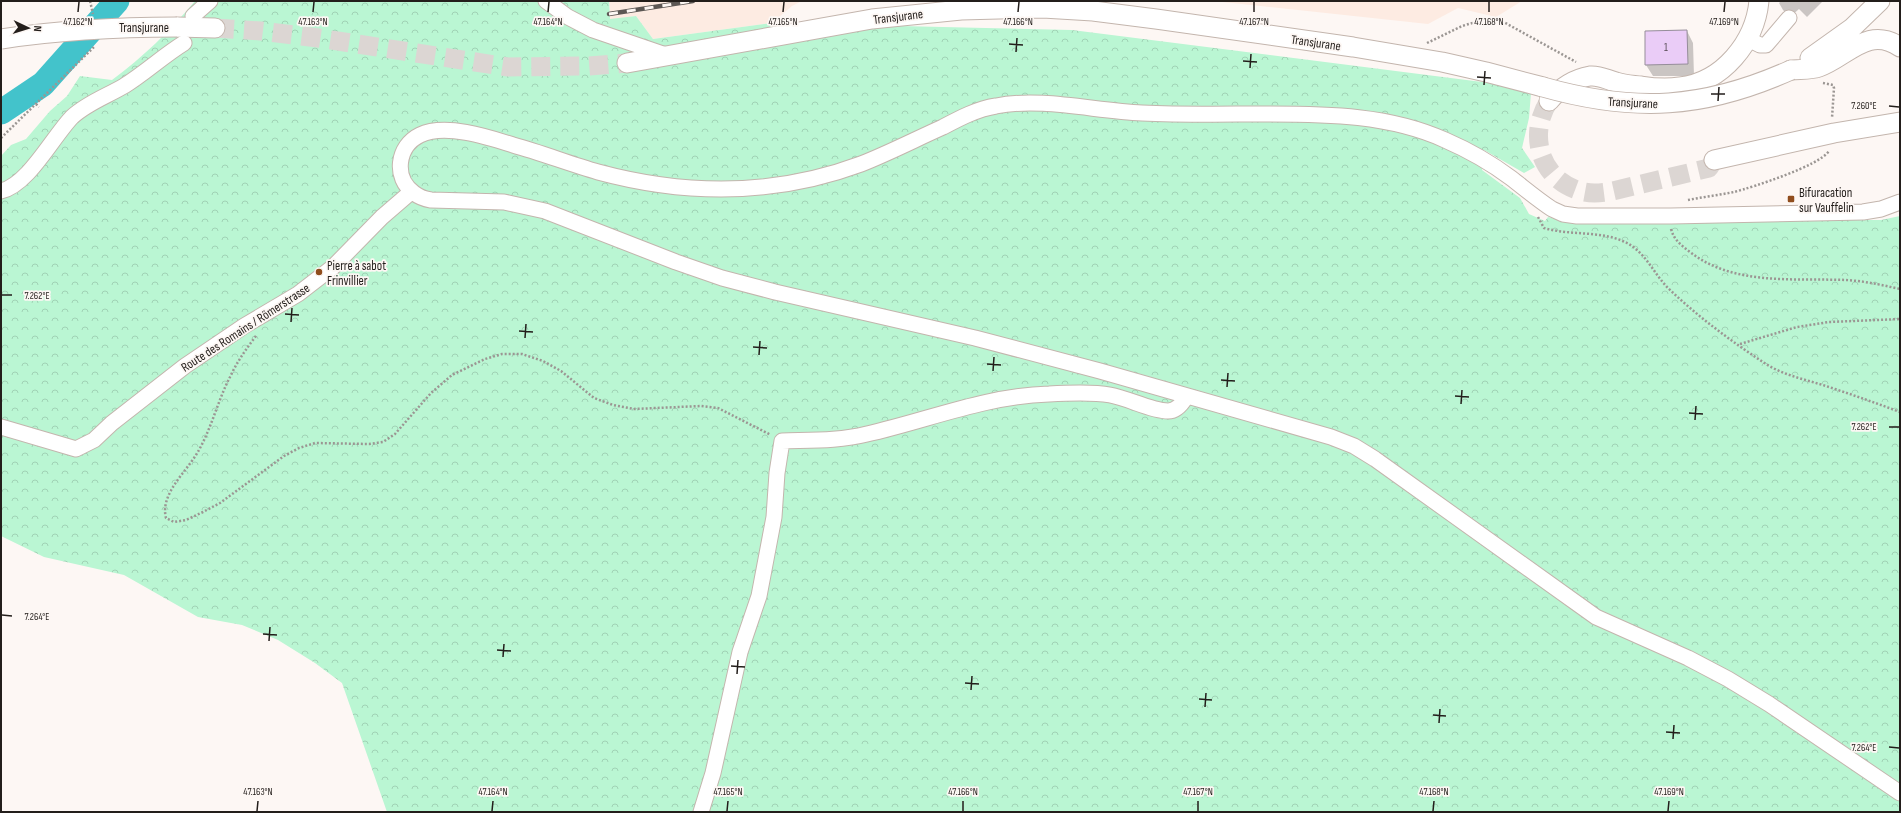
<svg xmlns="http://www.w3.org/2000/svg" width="1901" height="813" font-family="'Sofia Sans Condensed',sans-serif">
<defs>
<pattern id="forest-crowns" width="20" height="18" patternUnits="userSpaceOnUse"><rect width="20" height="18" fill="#baf6d3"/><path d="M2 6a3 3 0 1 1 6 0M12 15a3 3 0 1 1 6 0" fill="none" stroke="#a0d2b5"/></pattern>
</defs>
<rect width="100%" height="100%" fill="#fdf7f4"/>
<path fill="#fdebe2" d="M609,1H802L792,6L772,23L653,39L636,16L610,20Z
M1213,1H1522L1496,17L1458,8L1428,24Z"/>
<path fill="url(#forest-crowns)" d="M195,1H609L610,19L636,16L653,39L772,23L1072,30L1490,83L1531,93L1529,118L1522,148L1535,167L1524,173L1484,150L1482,170L1520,198L1529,214L1545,221L1548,217L1574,224H1665L1768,220H1881L1900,216V812H387L342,683L315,663L278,640L242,625L198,617L124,575L44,557L1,536V156L11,145L26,139L50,111L67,96L80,76L112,80C143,57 170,31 195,1Z"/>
<path fill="#0003" d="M1781,1H1823L1807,17L1799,9L1790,17L1783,10L1779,3Z
M1687,31L1693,43L1694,76H1653L1646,65Z"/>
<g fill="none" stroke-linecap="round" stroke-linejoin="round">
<path stroke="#43c3cb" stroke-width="25" d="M1,112L43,84L117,1"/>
</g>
<path fill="#eaccf7" stroke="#958d99" d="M1687,30L1688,64L1645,65V31Z"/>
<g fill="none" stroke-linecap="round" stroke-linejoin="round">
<path stroke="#dcd6d3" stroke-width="19" stroke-dasharray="19 10" stroke-linecap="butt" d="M215,28L261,31L318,38L508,67L589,66L627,63
M1549,101C1528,133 1539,177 1577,190C1590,195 1604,193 1617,190L1709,168L1714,160"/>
<defs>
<path id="minor" d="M546,1L568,17L593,30L666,55
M193,16L210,1
M1748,39L1760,45H1766L1789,18
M1,191C28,185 52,138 72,117C87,103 107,96 124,86C145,73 163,56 184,43
M1900,202L1881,209L1863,212L1671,216H1577L1563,214L1552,209C1537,199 1524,188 1511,178C1491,163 1468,150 1445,140C1390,115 1328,114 1269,114C1227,114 1184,115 1142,113C1095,111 1041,97 996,106C977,109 960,118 943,127C916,139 889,153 861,164C775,196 687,196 598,172C570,164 542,153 513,145C488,137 445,123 420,135C397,146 393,178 414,193C419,197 425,199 431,200L504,202L545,211L676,262L722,278L775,292L975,338L1100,371L1331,437L1354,446L1375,459L1596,617L1688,658L1728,679L1769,704L1900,793
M1,427L76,449L94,440L112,423L185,366L244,326L298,294L333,267L382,217L411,192
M701,812L713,773L740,652L759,596L774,517L777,473L782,441C810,440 839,441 867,434C929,420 985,396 1049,394C1066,393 1094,392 1110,395C1128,398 1151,411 1168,411C1177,411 1182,404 1186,397"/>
<path id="major" d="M177,27L215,28
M1810,58L1852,28L1880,1
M627,63L872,19L961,10L1043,8L1093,11L1156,19L1353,47L1442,62L1486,72L1543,87
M1791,70C1799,69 1811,70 1819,67C1847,57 1868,25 1900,47
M1549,101C1560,88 1573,79 1590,76C1600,75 1607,80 1616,82C1624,85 1633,85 1641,86C1653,88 1667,89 1680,87C1723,82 1755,42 1759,1
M1714,160L1834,133L1900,122"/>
</defs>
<use href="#minor" stroke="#c3b5ad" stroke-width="17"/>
<use href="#major" stroke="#c3b5ad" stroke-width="21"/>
<path stroke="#9b9693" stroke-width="2.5" stroke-dasharray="2 2" stroke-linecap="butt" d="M90,1L93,14
M1427,43L1462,26L1486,19L1500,20L1576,62
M1823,83L1833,85L1834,88L1832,118
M36,104L39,107
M1,138L95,46
M1688,200C1703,197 1719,195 1734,192C1753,187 1819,166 1829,151
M1538,217L1544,228C1571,236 1602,230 1627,243C1646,253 1654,274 1668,288C1697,316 1732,342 1766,364C1785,376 1808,380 1829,387C1853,395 1876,403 1900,412
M1671,229C1674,240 1681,245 1690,252C1734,286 1793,278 1846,280C1864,281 1882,285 1900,289
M256,336C246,349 237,362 230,377C217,402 211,431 196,455C184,474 160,495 166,518L174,522L186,520L203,512L220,503L284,456L299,448L315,443L369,444L383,442L395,434L431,393L452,375L485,359L502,354H522L543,361L561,371L594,398L613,405L634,409L701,406L718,408L771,435
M1740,344L1797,327L1829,322L1900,319"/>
<use href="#minor" stroke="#fff" stroke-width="15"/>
<use href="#major" stroke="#fff" stroke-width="19"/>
<defs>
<path id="rail" d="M609,14L693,1"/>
</defs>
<use href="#rail" stroke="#5c5754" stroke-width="4.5"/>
<use href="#rail" stroke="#fdf7f4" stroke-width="3" stroke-dasharray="9" stroke-linecap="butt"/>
<defs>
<path id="major-bridge" d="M1,39C60,30 117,27 177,27
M1543,87C1635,113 1704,109 1791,70"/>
</defs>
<use href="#major-bridge" stroke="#c3b5ad" stroke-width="21" stroke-linecap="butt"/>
<use href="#major-bridge" stroke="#fff" stroke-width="19"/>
</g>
<path fill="none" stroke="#231e1b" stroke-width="1.5" d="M78,12L79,2M313,12L314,2M548,12L549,2M783,12L784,2M1018,12L1019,2M1254,12V2M1489,12V2M1724,12L1725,2M1009,44L1023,45M1016,52L1017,38M1243,61L1257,62M1250,68L1251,54M1477,77L1491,78M1484,85L1485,71M1711,94H1725M1718,101L1719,87M1889,106L1899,107M2,295H12M285,314L299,315M291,322L292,308M519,331L533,332M525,338L526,324M753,347L767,348M759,355L760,341M987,364L1001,365M993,371L994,357M1221,380L1235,381M1227,387L1228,373M1455,396L1469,397M1461,404L1462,390M1689,413L1703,414M1695,420L1696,406M1889,427H1899M2,615L12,616M263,634L277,635M269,641L270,627M497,650L511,651M503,657L504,644M731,666L745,667M737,674L738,660M965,683L979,684M971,690L972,676M1199,699L1212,700M1205,707L1206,693M1433,715L1446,716M1439,723L1440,709M1666,732L1680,733M1673,739L1674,725M1889,747L1899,748M257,811L258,801M492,811L493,801M727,811L728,801M963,811V801M1198,811V801M1433,811L1434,801M1668,811L1669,801"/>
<g fill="#904d1d" stroke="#fdf7f4" stroke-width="1.5">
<rect x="1787" y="195" width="8" height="8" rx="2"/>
<circle cx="319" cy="272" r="4"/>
</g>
<g text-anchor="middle" stroke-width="3.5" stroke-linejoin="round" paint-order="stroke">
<g font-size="11" fill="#554a52">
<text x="1666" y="51">1</text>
</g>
<g font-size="13" fill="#231e1b" stroke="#fdf7f4">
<text transform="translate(898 16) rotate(-7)" y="5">Transjurane</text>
<text x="144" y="32">Transjurane</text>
<text transform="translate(1316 42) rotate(8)" y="5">Transjurane</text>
<text transform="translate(1633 102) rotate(3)" y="5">Transjurane</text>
<text transform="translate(245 327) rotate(-33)" y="5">Route des Romains / Römerstrasse</text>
</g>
<g font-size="13" fill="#231e1b" stroke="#fdf7f4" text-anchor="start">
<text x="1799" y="197">Bifuracation<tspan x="1799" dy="15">sur Vauffelin</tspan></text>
<text x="327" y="270">Pierre à sabot<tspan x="327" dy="15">Frinvillier</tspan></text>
</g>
</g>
<g font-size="10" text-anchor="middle" fill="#231e1b" stroke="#fdf7f4" stroke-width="3.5" stroke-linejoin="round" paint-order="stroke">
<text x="78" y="25">47.162°N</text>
<text x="313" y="25">47.163°N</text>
<text x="548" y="25">47.164°N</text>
<text x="783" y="25">47.165°N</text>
<text x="1018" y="25">47.166°N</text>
<text x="1254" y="25">47.167°N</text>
<text x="1489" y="25">47.168°N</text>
<text x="1724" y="25">47.169°N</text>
<text x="1864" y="109">7.260°E</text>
<text x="37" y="299">7.262°E</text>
<text x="1864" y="430">7.262°E</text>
<text x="37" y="620">7.264°E</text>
<text x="1864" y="751">7.264°E</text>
<text x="258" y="795">47.163°N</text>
<text x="493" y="795">47.164°N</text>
<text x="728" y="795">47.165°N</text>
<text x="963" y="795">47.166°N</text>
<text x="1198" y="795">47.167°N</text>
<text x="1434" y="795">47.168°N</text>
<text x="1669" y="795">47.169°N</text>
</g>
<rect width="1901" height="813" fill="none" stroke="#231e1b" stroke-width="4"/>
<g transform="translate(28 28) rotate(94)" stroke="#fdf7f4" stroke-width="3" paint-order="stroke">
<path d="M0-3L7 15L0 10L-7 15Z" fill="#231e1b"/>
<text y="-6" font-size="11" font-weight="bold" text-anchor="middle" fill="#231e1b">N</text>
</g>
</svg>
